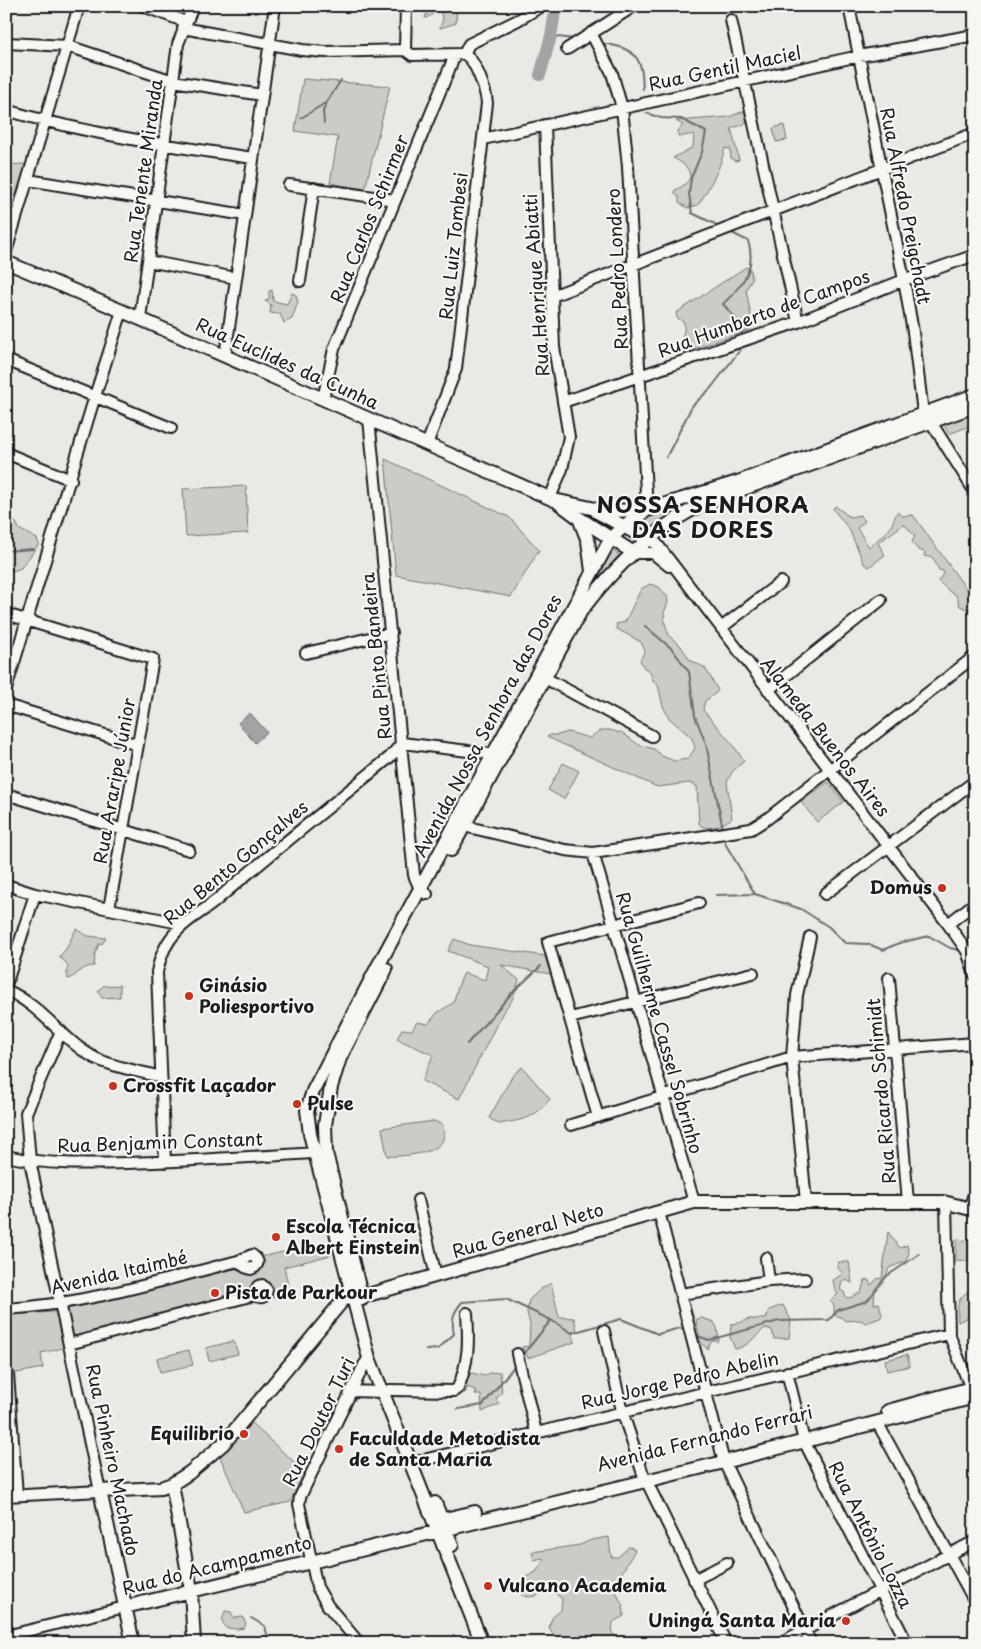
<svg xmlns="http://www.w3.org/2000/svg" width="981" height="1649" font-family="'Playpen Sans',sans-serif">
<rect width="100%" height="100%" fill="#e9e9e5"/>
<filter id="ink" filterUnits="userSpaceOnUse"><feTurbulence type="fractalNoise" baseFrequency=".02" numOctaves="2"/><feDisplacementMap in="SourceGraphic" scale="10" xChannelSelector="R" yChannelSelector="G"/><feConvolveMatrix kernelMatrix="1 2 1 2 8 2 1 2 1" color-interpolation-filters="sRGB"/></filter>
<g filter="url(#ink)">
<path fill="#cbcbc7" stroke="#747472" d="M429,6H457L456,23L440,28L443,19L440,11C434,11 431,17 425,18Z
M303,79L390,86L365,189L330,183L338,137L295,131Z
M744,111L747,120L743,125L731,128L739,160L735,161L731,158L730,149L725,148C720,169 710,187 698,205L687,208L679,202V197L675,194V190C679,188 684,186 686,183C697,173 682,162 673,158L693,147L694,134L679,137L677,132L683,125L676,121L729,117Z
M784,125L787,140L776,142L773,128Z
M24,164L29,167L8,221L6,232V165Z
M746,267L751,270L752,279L746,290L753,326L750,330L678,354C678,339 686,337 684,322L677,318L676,313Z
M272,290L273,301L287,304L292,293L296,295L298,302L292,319L284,323L280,314L270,313L271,305L265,301L269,299V291Z
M975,412V424L949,434L943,423Z
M385,459L509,517L539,550L511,597L396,575Z
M246,486L248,533L186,536L183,489Z
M708,495L647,532L631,525L648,515Z
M835,506L850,517L860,515L865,521L857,528L869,547L890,529L897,512L903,516L913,515L975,601V622L971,611L960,606L956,595L950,592L938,581L944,573L943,571L939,570L933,558L924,556L925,552L918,550L912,542L915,536L904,524L878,543L885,555L869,567L864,564L849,529L833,509Z
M6,514L17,524L19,529L37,539L39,544L21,568L13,571L10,564L6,562Z
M610,548L619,555L593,586L581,605Z
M650,584L659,587L667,596L668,602L664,613L665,623L669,636L680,645L690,660L705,668L718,690L716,693L705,701L703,710L733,745L744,761L732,772L727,782L732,818C725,824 706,833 699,824L697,786L689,783L657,787L547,737L550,735H558L568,732L590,738C595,733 602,729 609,730C614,730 615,733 621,732L639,745L654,749L662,756L674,761L688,759L695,748L692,738L669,718L663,706L658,685L654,682L649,670L644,668L640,660L645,651L641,642L617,629L616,624L625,622L641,589Z
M563,763L579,771L564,799L548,790Z
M828,782L844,802L817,822L801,802Z
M76,929L88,936L106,938L103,943L99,944L95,954L94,966C81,966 78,976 68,979C64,966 74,968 59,957L66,949Z
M454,939L470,945L545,956L551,974L501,965L519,980L512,1000L503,1012L459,1099L422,1081L433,1055L397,1039L402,1029L412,1030L417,1022L428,1024L437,1013L453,1003L459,984L464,973L485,980L488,966L448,951Z
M120,985V997L102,998L98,991L103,986Z
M522,1067L550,1099C532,1120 525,1119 499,1124L489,1118L513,1075Z
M434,1121L443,1125C444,1132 445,1139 440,1144C432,1154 400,1157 387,1156L382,1128Z
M888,1232L900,1248L907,1245L909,1253L906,1261L889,1268L887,1274L875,1289L874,1304L879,1303L882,1315L880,1318L866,1323L860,1320L845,1321L841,1317L834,1315V1305L830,1301L838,1294L835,1290L833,1280L843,1274L838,1268V1262H849L852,1283L846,1280L842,1282L840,1290L844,1292L846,1297L850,1298L861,1292L865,1280L868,1279L871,1285L877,1279L882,1278Z
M956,1239L975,1244V1262L956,1260Z
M327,1242L331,1255L284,1267L290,1293L252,1303L249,1295L62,1341L63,1348L41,1353L43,1368L6,1375V1315L53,1312L77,1307L243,1267L253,1264L252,1259Z
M551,1283L559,1317L574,1318L577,1330L572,1332L575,1342L528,1358L522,1347L529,1346L530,1325L527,1312L529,1300L541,1289Z
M975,1288V1314L958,1322C957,1303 956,1297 975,1288Z
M783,1305L791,1320L789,1338L774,1339L772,1330L765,1328C755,1336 748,1347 735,1349L730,1337L731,1324L738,1323L749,1319H766L769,1310Z
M702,1318L714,1322L717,1328L719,1341H712L707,1349L701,1343L696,1321L697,1319Z
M234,1341L238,1354L209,1361L206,1348Z
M189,1350L193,1365L160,1372L157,1358Z
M907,1355L910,1366L887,1371L885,1360Z
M500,1372L502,1392L496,1399L499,1404L482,1412L481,1395H475L477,1391L468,1387L465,1393H458L471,1373L485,1376L489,1373Z
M250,1422L305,1472L290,1502L244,1512L220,1457Z
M609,1537L611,1557H618L629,1547H631L635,1550L617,1581L612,1584L623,1606L624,1616L613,1622L612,1633L617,1638L619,1643H558L549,1627L552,1618L561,1610L562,1599L550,1589C541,1594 532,1600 522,1595L526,1583L524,1578L536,1572L544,1560L543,1558L534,1560L532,1552L580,1545L591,1540Z
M225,1611L231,1612L234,1618L243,1617L246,1624L244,1628L237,1629L226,1628L222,1621Z"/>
<path fill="#a3a3a1" stroke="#6d6d6c" d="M250,713L267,732L255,743L238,723Z"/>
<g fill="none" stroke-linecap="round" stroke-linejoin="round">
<path stroke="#6d6d6c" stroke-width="2" d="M551,36L573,39
M600,43C615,45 635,48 640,65C643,72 642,81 643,89
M646,113L661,118L681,119L706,132L702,152L691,178L689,194L692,213L719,226
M301,118L327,102L341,80
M324,123L323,111L327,102
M730,232L748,241C757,268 742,286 723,304L742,326L741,337
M666,458L692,406L711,388L740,350L741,346
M6,551L33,549
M645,626L672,649L689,672L695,716L706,744L723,829
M724,836L726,845L755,894L801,909L829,927L845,943L868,944L883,950L899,943L929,936L950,948L959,950
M716,895L755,894
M467,1044L512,993L541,966
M695,1335L709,1340L779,1321L829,1320L838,1310L867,1301L887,1276L919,1254
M426,1350L438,1349L454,1334C451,1319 453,1313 462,1302L506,1299L551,1320
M522,1356L551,1320L572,1333L621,1319L658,1334L680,1328L686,1331
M458,1409L483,1405L516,1364
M251,1618L265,1626L269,1643"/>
<path stroke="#a3a3a1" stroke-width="12" d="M540,75L551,36L556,6"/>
<defs>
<path id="minor" d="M143,6L186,22
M849,6L904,280L913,332L923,413
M731,20L798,322
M183,28L302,50L325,52L405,50L412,55L460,54
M591,33L612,73L622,108L628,167L647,510
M6,43L68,46L173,81L262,95
M567,49L634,6
M405,50L406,6
M464,54L469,44L518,20L542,6
M6,110C87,134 170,146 253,158
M545,125L554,347L569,437L562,469L550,498
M483,139L859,56L975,35
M28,180L245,215
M289,185L395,200
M6,252L79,6
M148,261L236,278
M300,281L314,188
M552,296L975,133
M140,318L178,44L193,6
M225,356L275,6
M6,360L171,428
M323,399L334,349L455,55
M563,402L798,322L904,280L975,255
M369,419L414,875L420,889L427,894
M931,422L975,492
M427,444L456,369L487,103C486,91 475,58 464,54
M6,453L71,480
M649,540L657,544L948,924L967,951L975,975
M634,553H653L669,566
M6,614L153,659L109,909
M721,628L781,582
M306,653L391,633
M545,678L652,736
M6,689L95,396L122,311
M768,690L881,600
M6,705L138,745
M402,743L485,753L499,759
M6,794L189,850
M464,826L565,850L593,853L751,829L767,819L975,656
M593,853L694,1202
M6,885L35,894L184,924
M825,894L975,781
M948,924L975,903
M889,978L908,1202
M6,985L35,894
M6,990C41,1005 62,1040 95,1058C115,1068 140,1071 161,1077
M570,1018L753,973
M598,1117L548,942L699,903
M571,1125L792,1057L975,1043
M6,1156C46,1165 87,1164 128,1163C190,1161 252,1157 315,1153
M165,1162L157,972C160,957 166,942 177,931C189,918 206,910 219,898C275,850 333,804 390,757L402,743
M418,1200L436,1276
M806,1202L792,1057L797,995L810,937
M946,1202L949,1334L973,1394
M969,1208L975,1192
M659,1212L724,1462L811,1643
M766,1258L769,1281
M680,1294L769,1281L805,1279
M6,1309C88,1304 159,1281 238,1261L245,1267L251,1269L255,1267C260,1262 257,1259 252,1255L238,1261
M604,1331L622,1411L643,1474L726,1643
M69,1344L254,1295C260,1299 266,1298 267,1290L262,1285L258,1286L254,1295
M517,1354L536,1432
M787,1372L804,1441L907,1643
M8,1374L17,1495
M390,1390L454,1391L458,1388C469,1361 469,1342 467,1313
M351,1391L383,1392
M877,1422L975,1602
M419,1461L949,1334
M6,1496L100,1491L30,1161L26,1113L61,1031
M694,1580L727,1563
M6,1636L125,1607
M359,1643L328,1606L317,1587L299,1504L300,1497L364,1365L369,1358
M780,1643L975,1541"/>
<path id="major" d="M6,262L122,311L554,500L605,511L645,510
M559,503L579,518L634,553
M597,512L649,540
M579,518L588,541L592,571
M451,850L581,611C614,567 660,522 712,500L975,406
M362,1299L326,1153L325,1125L331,1087L340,1058L386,969
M888,1411L975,1387
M172,1484L191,1590L194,1643
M435,1503L452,1545
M436,1521L475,1512
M125,1607L724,1462L975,1397
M133,1643L100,1491L161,1488L172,1484L189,1473L223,1444L241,1423L344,1299L368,1295L694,1202H943L975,1210
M482,1643L369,1358L310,1134L307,1110L313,1091L378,966L611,538L624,526L647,510L738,482L975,395"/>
</defs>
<use href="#minor" stroke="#1c1c1c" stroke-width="14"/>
<use href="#major" stroke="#1c1c1c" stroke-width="16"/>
<use href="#minor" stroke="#f6f6f2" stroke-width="10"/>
<use href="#major" stroke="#f6f6f2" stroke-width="12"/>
</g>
</g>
<g fill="#c8321e" stroke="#f6f6f2" stroke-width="2">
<circle cx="942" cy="888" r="5"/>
<circle cx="189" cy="996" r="5"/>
<circle cx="113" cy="1086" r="5"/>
<circle cx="297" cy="1104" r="5"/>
<circle cx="276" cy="1237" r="5"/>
<circle cx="215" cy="1293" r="5"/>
<circle cx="244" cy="1434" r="5"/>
<circle cx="339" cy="1449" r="5"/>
<circle cx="488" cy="1586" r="5"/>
<circle cx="846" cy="1621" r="5"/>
</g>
<g text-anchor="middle" stroke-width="4.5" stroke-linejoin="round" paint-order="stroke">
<g font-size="18" fill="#1c1c1c" stroke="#f6f6f2">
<text transform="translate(725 69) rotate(-12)" y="6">Rua Gentil Maciel</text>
<text transform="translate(144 171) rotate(-82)" y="6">Rua Tenente Miranda</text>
<text transform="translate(905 206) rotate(79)" y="6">Rua Alfredo Preigchadt</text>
<text transform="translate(370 219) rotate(-68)" y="6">Rua Carlos Schirmer</text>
<text transform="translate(454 246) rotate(-84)" y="6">Rua Luiz Tombesi</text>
<text transform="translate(618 269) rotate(-93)" y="6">Rua Pedro Londero</text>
<text transform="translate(537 285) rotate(-94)" y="6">Rua Henrique Abiatti</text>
<text transform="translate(764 314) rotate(-20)" y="6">Rua Humberto de Campos</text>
<text transform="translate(287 364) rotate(24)" y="6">Rua Euclides da Cunha</text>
<text transform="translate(377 656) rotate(-96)" y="6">Rua Pinto Bandeira</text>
<text transform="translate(488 726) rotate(-62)" y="6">Avenida Nossa Senhora das Dores</text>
<text transform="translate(825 737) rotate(52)" y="6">Alameda Buenos Aires</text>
<text transform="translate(115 781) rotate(-80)" y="6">Rua Araripe Júnior</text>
<text transform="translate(236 863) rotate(-40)" y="6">Rua Bento Gonçalves</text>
<text transform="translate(659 1023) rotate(74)" y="6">Rua Guilherme Cassel Sobrinho</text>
<text transform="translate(882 1091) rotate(-95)" y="6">Rua Ricardo Schimidt</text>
<text transform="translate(160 1143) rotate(-2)" y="6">Rua Benjamin Constant</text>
<text transform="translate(528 1231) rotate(-16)" y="6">Rua General Neto</text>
<text transform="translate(119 1273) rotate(-13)" y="6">Avenida Itaimbé</text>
<text transform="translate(680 1381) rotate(-13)" y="6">Rua Jorge Pedro Abelin</text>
<text transform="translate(319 1422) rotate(-64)" y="6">Rua Doutor Turi</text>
<text transform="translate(705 1439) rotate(-14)" y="6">Avenida Fernando Ferrari</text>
<text transform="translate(112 1460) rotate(78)" y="6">Rua Pinheiro Machado</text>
<text transform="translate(870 1535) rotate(63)" y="6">Rua Antônio Lozza</text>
<text transform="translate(217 1566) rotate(-14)" y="6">Rua do Acampamento</text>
</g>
<g font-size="18" font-weight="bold" fill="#1c1c1c" stroke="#f6f6f2" text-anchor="start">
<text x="932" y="894" text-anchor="end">Domus</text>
<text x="199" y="992">Ginásio<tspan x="199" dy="21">Poliesportivo</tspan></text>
<text x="123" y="1092">Crossfit Laçador</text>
<text x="307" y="1110">Pulse</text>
<text x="286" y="1233">Escola Técnica<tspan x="286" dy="21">Albert Einstein</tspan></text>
<text x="225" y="1299">Pista de Parkour</text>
<text x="234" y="1440" text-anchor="end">Equilibrio</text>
<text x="349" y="1445">Faculdade Metodista<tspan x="349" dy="21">de Santa Maria</tspan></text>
<text x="498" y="1592">Vulcano Academia</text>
<text x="836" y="1627" text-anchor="end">Uningá Santa Maria</text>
</g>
<g font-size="22" font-weight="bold" letter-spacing="1" fill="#1c1c1c" stroke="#f6f6f2">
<text x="703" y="513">NOSSA SENHORA<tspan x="703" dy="25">DAS DORES</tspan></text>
</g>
</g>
<rect width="981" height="1649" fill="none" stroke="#f6f6f2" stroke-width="25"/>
<rect x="12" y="12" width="956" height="1624" fill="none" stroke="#1c1c1c" stroke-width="2" filter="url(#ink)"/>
</svg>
